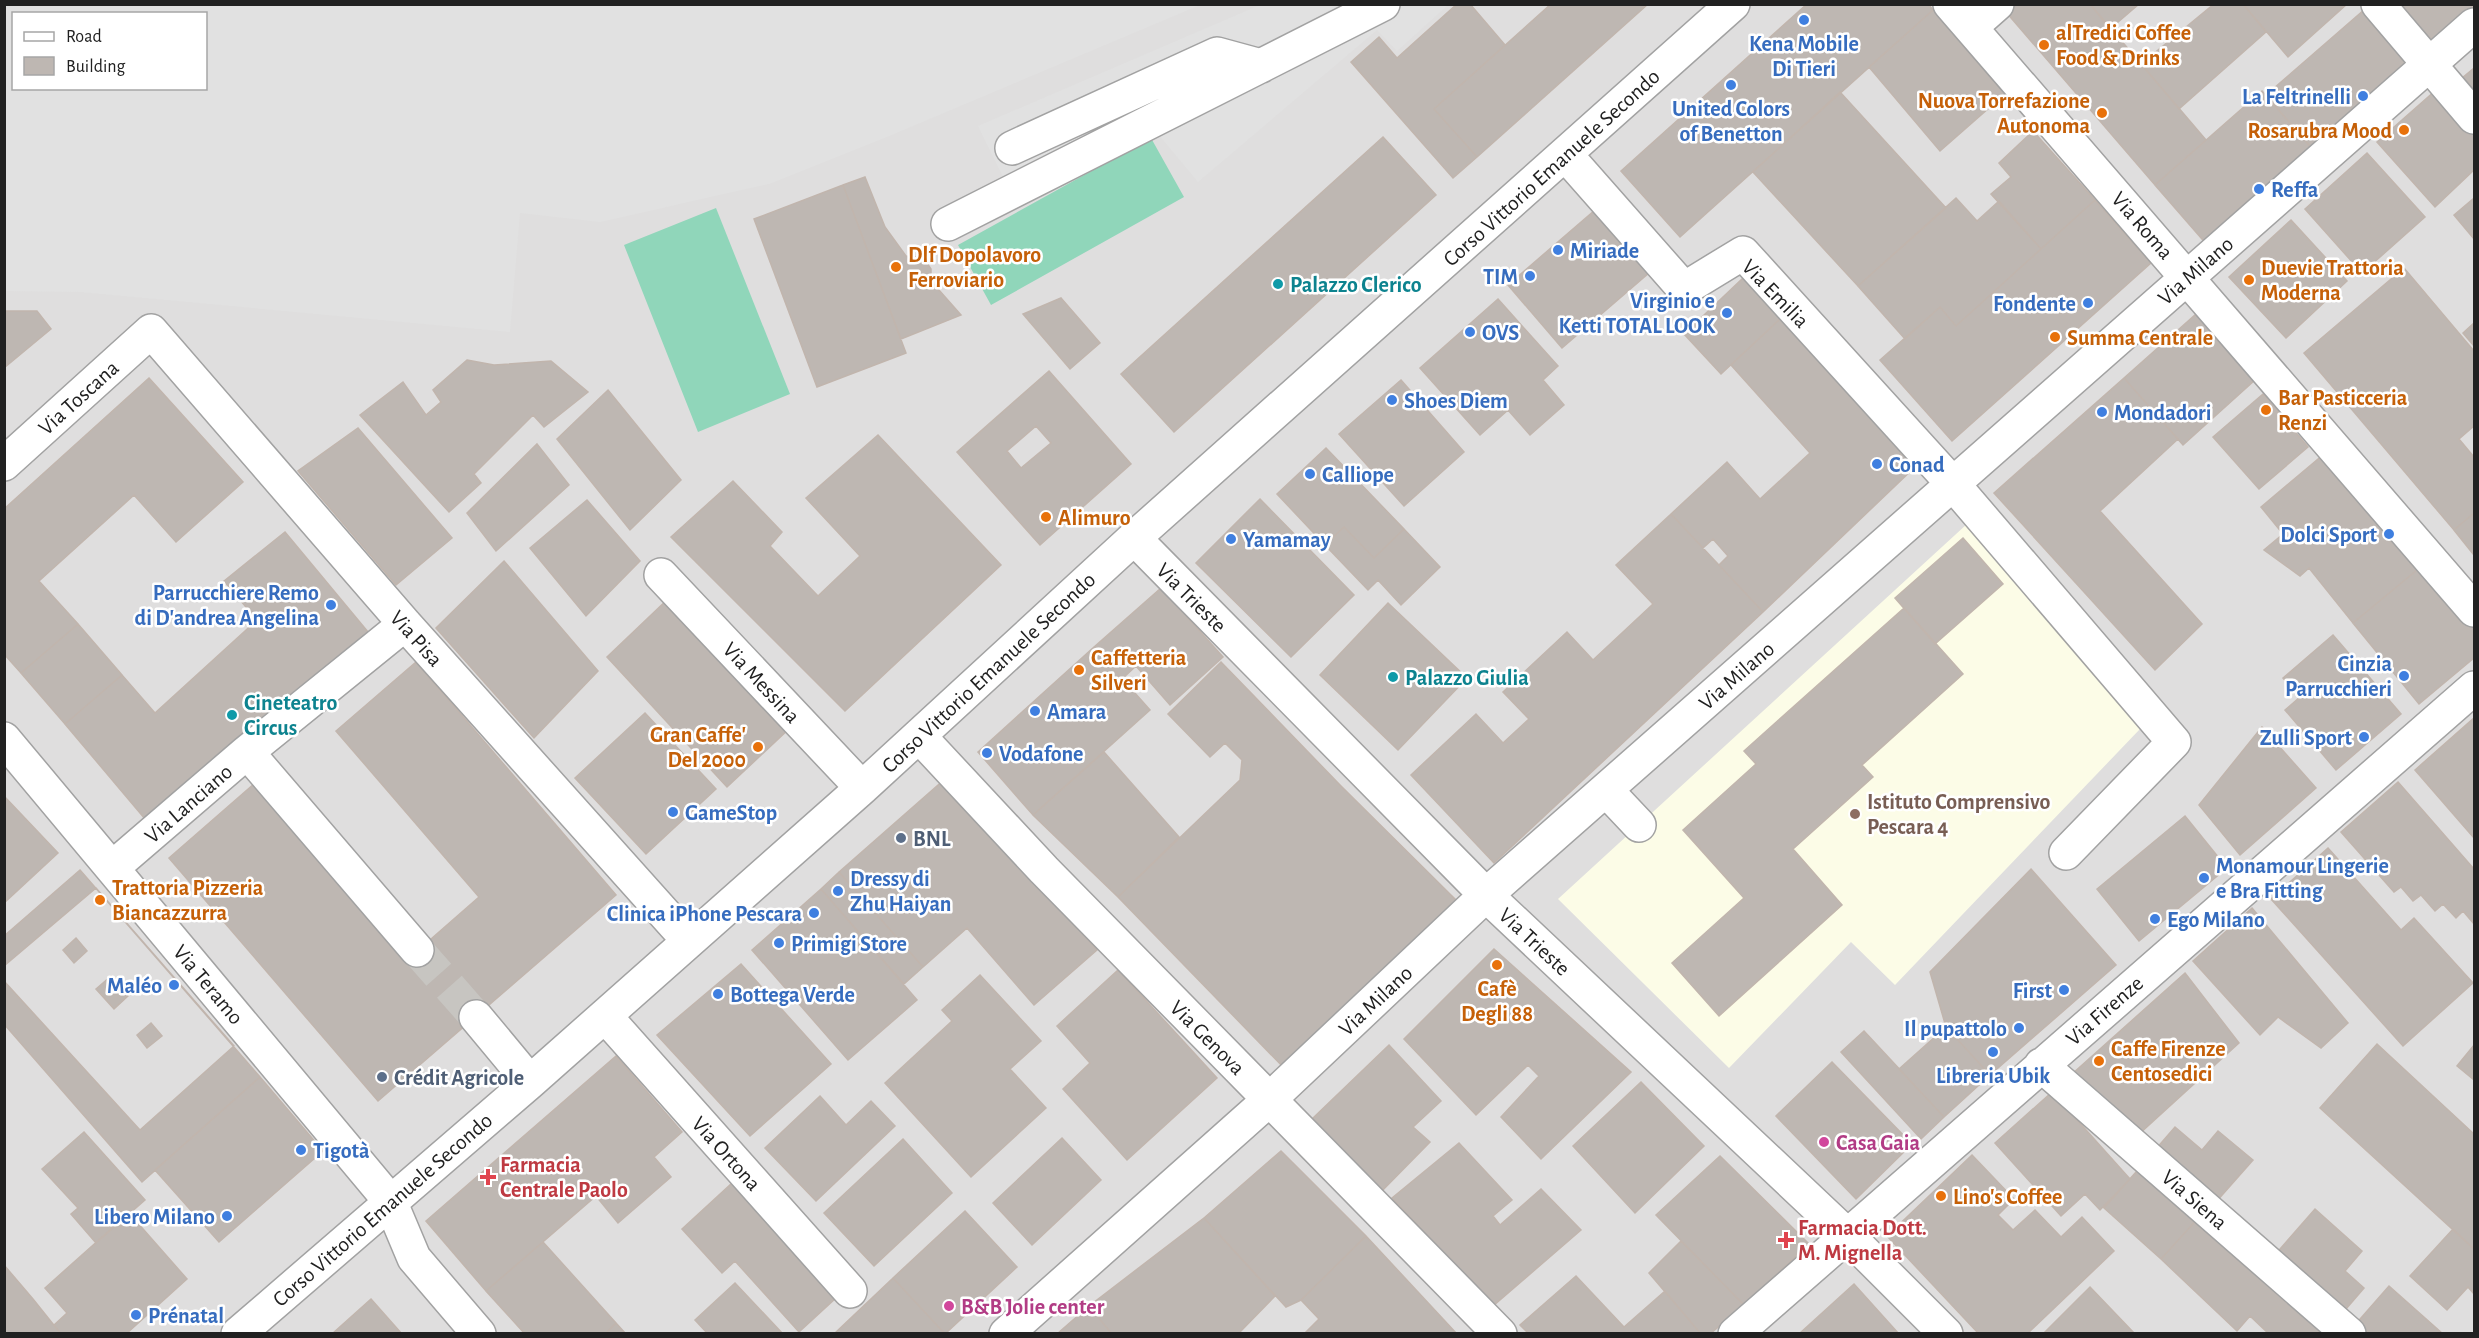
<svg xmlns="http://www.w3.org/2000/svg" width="2479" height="1338" font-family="'Alegreya Sans',sans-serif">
<rect width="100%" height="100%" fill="#f0eee9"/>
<path fill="#dfdede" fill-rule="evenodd" d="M5,5H2474V1333H5ZM14,14H206V88H14Z"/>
<path fill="#fcfce7" d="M1967,524L2140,729L1895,985L1851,942L1729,1068L1558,899Z"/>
<path fill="#90d6ba" d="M1151,138L1184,197L991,305L958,245Z
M716,208L790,394L698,432L624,245Z"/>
<path fill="#e1e1e1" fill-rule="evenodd" d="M5,4H1200V5L894,134L769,184L600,222L520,213L510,332L80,292L5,291ZM14,14H206V88H14Z
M1260,5H1448L1397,51L1377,30L1198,182L1154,129L955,241L940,207L1004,179L978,126Z"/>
<path fill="#beb7b2" stroke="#c1b5ad" stroke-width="1.5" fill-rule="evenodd" d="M1457,4H1470L1505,45L1434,109L1477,157L1453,178L1351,62L1379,37L1397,58Z
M1551,4H1648L1477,157L1434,109Z
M1807,4H1928L1933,10L1680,237L1621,171Z
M2015,4H2090L2206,140L2155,185L2006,12Z
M2090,4H2139L2110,29Z
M2214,4H2243L2266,32L2179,109L2141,64Z
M2243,4H2347L2288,57Z
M2398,4H2474V6L2432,43Z
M2365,9L2414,66L2315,152L2266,95Z
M1933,10L2005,94L1940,151L1869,67Z
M2474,68V105L2456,83Z
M2436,90L2474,133V170L2435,207L2377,142Z
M2262,91L2315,152L2208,246L2155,185Z
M1840,92L1946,208L1858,286L1753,172Z
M2033,131L2095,200L2041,249L1991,194L2011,177L1999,163Z
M1383,137L1436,195L1174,432L1121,374Z
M2367,153L2425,217L2362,273L2305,209Z
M865,177L885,227L906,256L919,257L925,260L931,269V281L961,315L901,339L843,185Z
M843,185L906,353L817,387L754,219Z
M1956,198L1977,221L1999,201L2041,249L1956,326L1940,307L1905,339L1858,286Z
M2474,198V239L2454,215Z
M2095,200L2151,263L1952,441L1880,360L1940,307L1956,326Z
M1595,210L1649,273L1562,348L1508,285Z
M2291,220L2347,281L2286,338L2229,277Z
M2404,268L2474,351V426L2459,439L2474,457V513L2454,530L2304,353Z
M1743,278L1781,318L1721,374L1684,334Z
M1061,298L1100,343L1070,369L1023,314Z
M1498,299L1558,366L1543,380L1564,405L1530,435L1508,410L1480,435L1420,368Z
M4,311H37L51,329L4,368Z
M2196,314L2255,380L2183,445L2124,378Z
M1781,318L1916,466L1763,612L1719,565L1728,556L1713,539L1703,548L1671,514L1727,462L1760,499L1810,453L1731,365Z
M2474,323V346L2463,333Z
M467,360L494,365L551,361L588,392L544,427L533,415L474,474L481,483L449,512L360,415L403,382L426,415L441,402L433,390Z
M1049,371L1131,464L1040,545L957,452ZM1036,426L1051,443L1021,468L1007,451Z
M149,378L243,482L176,542L134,495L39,581L78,624L21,673L4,654V509Z
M2124,378L2178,439L2100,511L2202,624L2155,670L1994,493Z
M1401,380L1464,452L1404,506L1339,434Z
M608,390L681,480L630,530L557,439Z
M2263,394L2308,447L2259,489L2213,437Z
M358,428L452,538L396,585L298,471Z
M878,435L1001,565L845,711L671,537L733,481L782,532L770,546L818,596L860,556L806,498Z
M537,444L569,485L496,551L467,513Z
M1326,448L1404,529L1374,558L1344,527L1325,545L1277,494Z
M2324,454L2423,565L2353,623L2309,568L2300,576L2264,550L2283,534L2261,507Z
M1260,499L1354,595L1291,657L1196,563Z
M587,500L640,561L586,616L530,548Z
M2474,513V555L2454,530Z
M1671,514L1763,612L1494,863L1411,775L1476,714L1503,743L1529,719L1503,692L1567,632L1593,660L1653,604L1616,565Z
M1344,527L1374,558L1404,529L1440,567L1401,605L1378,580L1368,590L1325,545Z
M285,532L368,632L145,819L65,724L122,675L155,713L257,620L224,581Z
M1963,538L2003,584L1935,644L1895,598Z
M504,561L598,671L534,738L436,628Z
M2423,565L2474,628V658L2419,704L2353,623Z
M1161,588L1223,657L1170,705L1136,666L1122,679L1094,647Z
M671,596L791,727L727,787L607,657Z
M1388,603L1467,678L1398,750L1320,675Z
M1904,608L1963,674L1862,765L1873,777L1793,849L1842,905L1719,1016L1672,963L1744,898L1683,830L1756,764L1744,751Z
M78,624L122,675L65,724L21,673Z
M2333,635L2401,714L2336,770L2285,710L2300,697L2283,678Z
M1094,647L1150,710L1033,815L978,752Z
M416,662L616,895L378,1101L169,858L255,783L407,960L479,897L336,731Z
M1221,662L1341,786L1456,900L1286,1070L1118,897L1240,780L1242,760L1225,743L1210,757L1168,714Z
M645,713L716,789L646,854L575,778Z
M2474,718V838L2415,770Z
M2262,727L2316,788L2240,855L2199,805Z
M1104,752L1179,837L1118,897L1033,815Z
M946,778L1097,950L1034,1005L967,928L923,967L839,872Z
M2398,782L2474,869V924L2463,911L2456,918L2443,904L2435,911L2421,895L2413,901L2401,887L2394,892L2341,832Z
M4,796L58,853L4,903Z
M2185,816L2227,868L2139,941L2097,889Z
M2328,848L2401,930L2414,918L2473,983L2403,1046L2271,899Z
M2031,869L2116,965L1990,1075L1946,1027L1930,972Z
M80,870L260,1077L142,1182L4,1024V936Z
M839,872L923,967L904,984L821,889Z
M96,888L234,1046L140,1130L4,981V966ZM76,938L87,951L74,963L63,950ZM111,976L128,996L114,1009L96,989ZM151,1023L162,1036L147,1048L137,1035Z
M821,889L917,1000L848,1060L752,950Z
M2252,908L2348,1023L2321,1048L2278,1017L2260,1035L2193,961Z
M1494,949L1631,1072L1541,1159L1501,1117L1539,1076L1528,1065L1476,1115L1404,1039Z
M741,964L831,1064L750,1136L657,1035Z
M1118,970L1217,1078L1127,1160L1063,1089L1090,1063L1057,1026Z
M2185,973L2239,1043L2138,1135L2071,1075Z
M980,975L1041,1041L1010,1069L1046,1108L971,1177L885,1083L952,1021L942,1010Z
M1946,1027L1990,1075L1944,1117L1899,1069Z
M1864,1031L1944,1117L1921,1139L1841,1052Z
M2377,1044L2474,1134V1249L2320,1108Z
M1389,1045L1441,1101L1413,1127L1430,1142L1380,1193L1312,1119Z
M2474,1045V1080L2457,1066Z
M616,1056L682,1132L654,1157L671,1177L618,1223L596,1196L486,1291L426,1221Z
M1832,1062L1912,1144L1856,1199L1776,1116Z
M260,1077L323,1151L219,1242L155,1170Z
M1641,1082L1704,1146L1635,1213L1573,1146Z
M2052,1092L2130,1179L2100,1210L2085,1194L2061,1216L1995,1143Z
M820,1096L846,1125L871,1101L895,1126L816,1201L765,1148Z
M2175,1127L2202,1150L2218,1131L2253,1160L2216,1202L2156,1149Z
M84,1132L145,1200L96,1243L71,1214L78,1208L42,1169Z
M1062,1138L1101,1180L1032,1245L993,1203Z
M903,1139L952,1193L874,1266L824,1213Z
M1459,1143L1512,1200L1493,1216L1500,1225L1541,1189L1581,1230L1493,1306L1392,1198Z
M1281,1151L1366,1236L1301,1300L1286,1307L1204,1218Z
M1972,1155L2014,1199L1998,1215L2013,1230L2035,1210L2061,1237L2082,1217L2114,1251L2027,1334H1979L1887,1236Z
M1720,1156L1809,1244L1744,1305L1656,1215Z
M2144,1163L2201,1215L2161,1259L2104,1208Z
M732,1183L836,1298L799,1332L735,1261L722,1273L682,1229Z
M2315,1209L2362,1251L2345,1271L2364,1288L2340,1316L2274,1256Z
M965,1211L1017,1267L945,1334L893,1278Z
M129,1213L187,1279L126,1334H61L54,1325L67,1313L45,1288Z
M2201,1215L2324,1326L2317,1334H2269L2250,1316L2237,1331L2161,1259Z
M1204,1218L1275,1296L1238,1334H1112L1089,1306Z
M2453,1229L2474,1249V1294L2468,1287L2447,1310L2410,1276Z
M1366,1236L1457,1334H1304L1319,1319L1301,1300Z
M1681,1241L1744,1305L1710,1334H1701L1649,1273Z
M543,1242L616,1323L605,1334H525L486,1291Z
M4,1265L33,1299L61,1334H4Z
M1576,1276L1624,1327L1665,1291L1701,1334H1529L1520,1325Z
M893,1278L945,1334H834Z
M735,1283L783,1334H708L695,1320Z
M1854,1284L1899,1334H1799Z
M2389,1286L2443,1334H2362L2354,1326Z
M2090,1287L2135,1334H2043Z
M371,1299L402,1334H332Z
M1089,1306L1112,1334H1057Z
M616,1323L626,1334H605Z"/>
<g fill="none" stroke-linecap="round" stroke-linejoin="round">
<path stroke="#c7c5c1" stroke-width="33" stroke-dasharray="33 16" stroke-linecap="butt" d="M417,950L476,1017"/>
<defs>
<path id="minor" d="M1950,4L2474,610
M2378,4L2474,117
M1971,27L1997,4
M1012,148L1217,54L1261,66
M1565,154L1684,289L1743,253L1953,484L2174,742L2066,853
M948,224L1383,4
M4,464L151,331L405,624L689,941
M1134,538L1486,895L1847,1235L1946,1334
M661,575L862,788
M919,736L1044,870L1500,1334
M4,739L390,1201L414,1258L479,1334
M247,752L417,950
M1606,790L1639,825
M112,868L247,752L405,624
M605,1016L850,1291
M476,1017L530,1082
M2041,1065L2349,1334
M238,1334L530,1082L862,788L1134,538L1733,4
M1006,1334L1270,1099L1486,895L2474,25
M1735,1334L2474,688"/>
</defs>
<use href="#minor" stroke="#a2a2a2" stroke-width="36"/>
<use href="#minor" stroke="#fff" stroke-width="33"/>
</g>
<g fill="#3f7fe0" stroke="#fff" stroke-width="2">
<circle cx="1804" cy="20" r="6"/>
<circle cx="1731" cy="85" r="6"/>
<circle cx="2363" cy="96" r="6"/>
<circle cx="2259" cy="189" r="6"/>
<circle cx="1558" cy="250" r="6"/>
<circle cx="1530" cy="276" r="6"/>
<circle cx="2088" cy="303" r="6"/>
<circle cx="1727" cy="313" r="6"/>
<circle cx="1470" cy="332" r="6"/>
<circle cx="1392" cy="400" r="6"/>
<circle cx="2102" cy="412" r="6"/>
<circle cx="1877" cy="464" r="6"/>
<circle cx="1310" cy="474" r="6"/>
<circle cx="2389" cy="534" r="6"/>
<circle cx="1231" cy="539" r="6"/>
<circle cx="331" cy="605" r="6"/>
<circle cx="2404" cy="676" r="6"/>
<circle cx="1035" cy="711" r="6"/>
<circle cx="2364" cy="737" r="6"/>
<circle cx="987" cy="753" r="6"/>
<circle cx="673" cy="812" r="6"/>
<circle cx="2204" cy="878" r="6"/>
<circle cx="838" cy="891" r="6"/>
<circle cx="814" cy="913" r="6"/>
<circle cx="2155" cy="919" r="6"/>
<circle cx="779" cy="943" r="6"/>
<circle cx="174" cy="985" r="6"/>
<circle cx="2064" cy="990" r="6"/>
<circle cx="718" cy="994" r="6"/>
<circle cx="2019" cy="1028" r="6"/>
<circle cx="1993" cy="1052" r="6"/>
<circle cx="301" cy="1150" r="6"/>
<circle cx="227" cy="1216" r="6"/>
<circle cx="136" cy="1315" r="6"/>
</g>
<g fill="#e8710a" stroke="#fff" stroke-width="2">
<circle cx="2044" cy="45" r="6"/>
<circle cx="2102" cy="113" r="6"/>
<circle cx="2404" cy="130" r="6"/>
<circle cx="896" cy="267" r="6"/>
<circle cx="2249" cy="280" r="6"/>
<circle cx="2055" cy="337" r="6"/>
<circle cx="2266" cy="410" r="6"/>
<circle cx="1046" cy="517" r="6"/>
<circle cx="1079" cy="670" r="6"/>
<circle cx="758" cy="747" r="6"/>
<circle cx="100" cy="900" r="6"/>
<circle cx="1497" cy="965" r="6"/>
<circle cx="2099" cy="1061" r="6"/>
<circle cx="1941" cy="1196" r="6"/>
</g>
<g fill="#0f9aa8" stroke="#fff" stroke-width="2">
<circle cx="1278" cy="284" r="6"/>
<circle cx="1393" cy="677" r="6"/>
<circle cx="232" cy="715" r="6"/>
</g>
<circle fill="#8d6e63" stroke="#fff" stroke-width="2" cx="1855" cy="814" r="6"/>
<g fill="#5c6f8a" stroke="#fff" stroke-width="2">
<circle cx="901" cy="838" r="6"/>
<circle cx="382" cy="1077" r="6"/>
</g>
<g fill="#d1479c" stroke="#fff" stroke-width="2">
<circle cx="1824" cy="1142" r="6"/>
<circle cx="949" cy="1306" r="6"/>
</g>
<g fill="#e0444e" stroke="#fff" stroke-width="2">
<path d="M485 1168h6v6h6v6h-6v6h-6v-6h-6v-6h6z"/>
<path d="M1783 1231h6v6h6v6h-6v6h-6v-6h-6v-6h6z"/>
</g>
<g text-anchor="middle" stroke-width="5" stroke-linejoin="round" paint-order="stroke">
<g font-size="22" font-weight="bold" fill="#c56008" stroke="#fff" text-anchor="start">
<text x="2056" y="40">alTredici Coffee<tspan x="2056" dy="25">Food &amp; Drinks</tspan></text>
<text x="2090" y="108" text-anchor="end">Nuova Torrefazione<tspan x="2090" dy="25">Autonoma</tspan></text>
<text x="2392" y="138" text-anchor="end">Rosarubra Mood</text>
<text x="908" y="262">Dlf Dopolavoro<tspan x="908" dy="25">Ferroviario</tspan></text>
<text x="2261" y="275">Duevie Trattoria<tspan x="2261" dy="25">Moderna</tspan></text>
<text x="2067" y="345">Summa Centrale</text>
<text x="2278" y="405">Bar Pasticceria<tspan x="2278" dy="25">Renzi</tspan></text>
<text x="1058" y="525">Alimuro</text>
<text x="1091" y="665">Caffetteria<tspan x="1091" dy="25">Silveri</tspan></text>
<text x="746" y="742" text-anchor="end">Gran Caffe'<tspan x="746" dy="25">Del 2000</tspan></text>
<text x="112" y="895">Trattoria Pizzeria<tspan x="112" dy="25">Biancazzurra</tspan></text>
<text x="1497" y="996" text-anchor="middle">Cafè<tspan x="1497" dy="25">Degli 88</tspan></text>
<text x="2111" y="1056">Caffe Firenze<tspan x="2111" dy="25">Centosedici</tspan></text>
<text x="1953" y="1204">Lino's Coffee</text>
</g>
<g font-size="22" font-weight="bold" fill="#366cbe" stroke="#fff" text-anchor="start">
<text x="1804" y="51" text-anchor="middle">Kena Mobile<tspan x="1804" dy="25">Di Tieri</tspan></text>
<text x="2351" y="104" text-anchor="end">La Feltrinelli</text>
<text x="1731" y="116" text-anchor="middle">United Colors<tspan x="1731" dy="25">of Benetton</tspan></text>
<text x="2271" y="197">Reffa</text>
<text x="1570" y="258">Miriade</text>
<text x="1518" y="284" text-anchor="end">TIM</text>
<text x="1715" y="308" text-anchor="end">Virginio e<tspan x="1715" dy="25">Ketti TOTAL LOOK</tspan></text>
<text x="2076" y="311" text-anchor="end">Fondente</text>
<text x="1482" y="340">OVS</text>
<text x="1404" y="408">Shoes Diem</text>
<text x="2114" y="420">Mondadori</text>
<text x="1889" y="472">Conad</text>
<text x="1322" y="482">Calliope</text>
<text x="2377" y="542" text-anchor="end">Dolci Sport</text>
<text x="1243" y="547">Yamamay</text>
<text x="319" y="600" text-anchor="end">Parrucchiere Remo<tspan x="319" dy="25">di D'andrea Angelina</tspan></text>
<text x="2392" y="671" text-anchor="end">Cinzia<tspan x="2392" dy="25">Parrucchieri</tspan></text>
<text x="1047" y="719">Amara</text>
<text x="2352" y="745" text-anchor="end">Zulli Sport</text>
<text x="999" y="761">Vodafone</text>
<text x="685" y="820">GameStop</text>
<text x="2216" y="873">Monamour Lingerie<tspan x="2216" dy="25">e Bra Fitting</tspan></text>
<text x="850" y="886">Dressy di<tspan x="850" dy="25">Zhu Haiyan</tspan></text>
<text x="802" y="921" text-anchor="end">Clinica iPhone Pescara</text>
<text x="2167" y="927">Ego Milano</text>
<text x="791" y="951">Primigi Store</text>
<text x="162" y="993" text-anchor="end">Maléo</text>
<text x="2052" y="998" text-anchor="end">First</text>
<text x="730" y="1002">Bottega Verde</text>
<text x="2007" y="1036" text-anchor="end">Il pupattolo</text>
<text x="1993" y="1083" text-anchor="middle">Libreria Ubik</text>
<text x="313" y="1158">Tigotà</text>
<text x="215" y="1224" text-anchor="end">Libero Milano</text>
<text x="148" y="1323">Prénatal</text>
</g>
<g font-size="22" fill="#212121" stroke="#fff">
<text transform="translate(1551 167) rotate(-42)" y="8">Corso Vittorio Emanuele Secondo</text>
<text transform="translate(2143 225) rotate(49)" y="8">Via Roma</text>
<text transform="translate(2195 270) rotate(-41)" y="8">Via Milano</text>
<text transform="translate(1776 293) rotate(46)" y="8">Via Emilia</text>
<text transform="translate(78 397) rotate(-42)" y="8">Via Toscana</text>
<text transform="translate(1192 597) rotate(45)" y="8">Via Trieste</text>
<text transform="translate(417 638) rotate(48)" y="8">Via Pisa</text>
<text transform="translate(988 672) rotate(-43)" y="8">Corso Vittorio Emanuele Secondo</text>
<text transform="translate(1736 675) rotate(-41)" y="8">Via Milano</text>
<text transform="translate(762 682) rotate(47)" y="8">Via Messina</text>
<text transform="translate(188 803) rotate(-41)" y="8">Via Lanciano</text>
<text transform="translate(1535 941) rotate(43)" y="8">Via Trieste</text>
<text transform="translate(209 984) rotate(50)" y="8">Via Teramo</text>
<text transform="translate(1375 1000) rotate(-43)" y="8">Via Milano</text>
<text transform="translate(2104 1010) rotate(-41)" y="8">Via Firenze</text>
<text transform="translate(1208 1037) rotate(45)" y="8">Via Genova</text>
<text transform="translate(727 1153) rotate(48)" y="8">Via Ortona</text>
<text transform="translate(2195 1199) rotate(41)" y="8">Via Siena</text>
<text transform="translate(382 1209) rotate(-41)" y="8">Corso Vittorio Emanuele Secondo</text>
</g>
<g font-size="22" font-weight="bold" fill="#0d838f" stroke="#fff" text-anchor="start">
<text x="1290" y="292">Palazzo Clerico</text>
<text x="1405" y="685">Palazzo Giulia</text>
<text x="244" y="710">Cineteatro<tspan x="244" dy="25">Circus</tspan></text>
</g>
<g font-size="22" font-weight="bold" fill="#785e54" stroke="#fff" text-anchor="start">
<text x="1867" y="809">Istituto Comprensivo<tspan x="1867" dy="25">Pescara 4</tspan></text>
</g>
<g font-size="22" font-weight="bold" fill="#4e5e75" stroke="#fff" text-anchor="start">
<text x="913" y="846">BNL</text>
<text x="394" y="1085">Crédit Agricole</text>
</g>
<g font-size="22" font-weight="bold" fill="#b23c85" stroke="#fff" text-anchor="start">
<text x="1836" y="1150">Casa Gaia</text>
<text x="961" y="1314">B&amp;B Jolie center</text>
</g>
<g font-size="22" font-weight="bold" fill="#be3a42" stroke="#fff" text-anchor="start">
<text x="500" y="1172">Farmacia<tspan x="500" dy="25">Centrale Paolo</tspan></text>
<text x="1798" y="1235">Farmacia Dott.<tspan x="1798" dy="25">M. Mignella</tspan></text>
</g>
</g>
<rect width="2479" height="1338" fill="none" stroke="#212121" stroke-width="12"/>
<rect x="12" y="12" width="195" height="78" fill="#ffffff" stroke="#a6a6a6" stroke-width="1.5"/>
<rect x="24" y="32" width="30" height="9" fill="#ffffff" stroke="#a6a6a6" stroke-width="1.5"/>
<text x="66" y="42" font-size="18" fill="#212121">Road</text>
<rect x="24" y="57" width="30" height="18" fill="#beb7b2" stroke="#a6a6a6" stroke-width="1.5"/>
<text x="66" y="72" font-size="18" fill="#212121">Building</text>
</svg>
